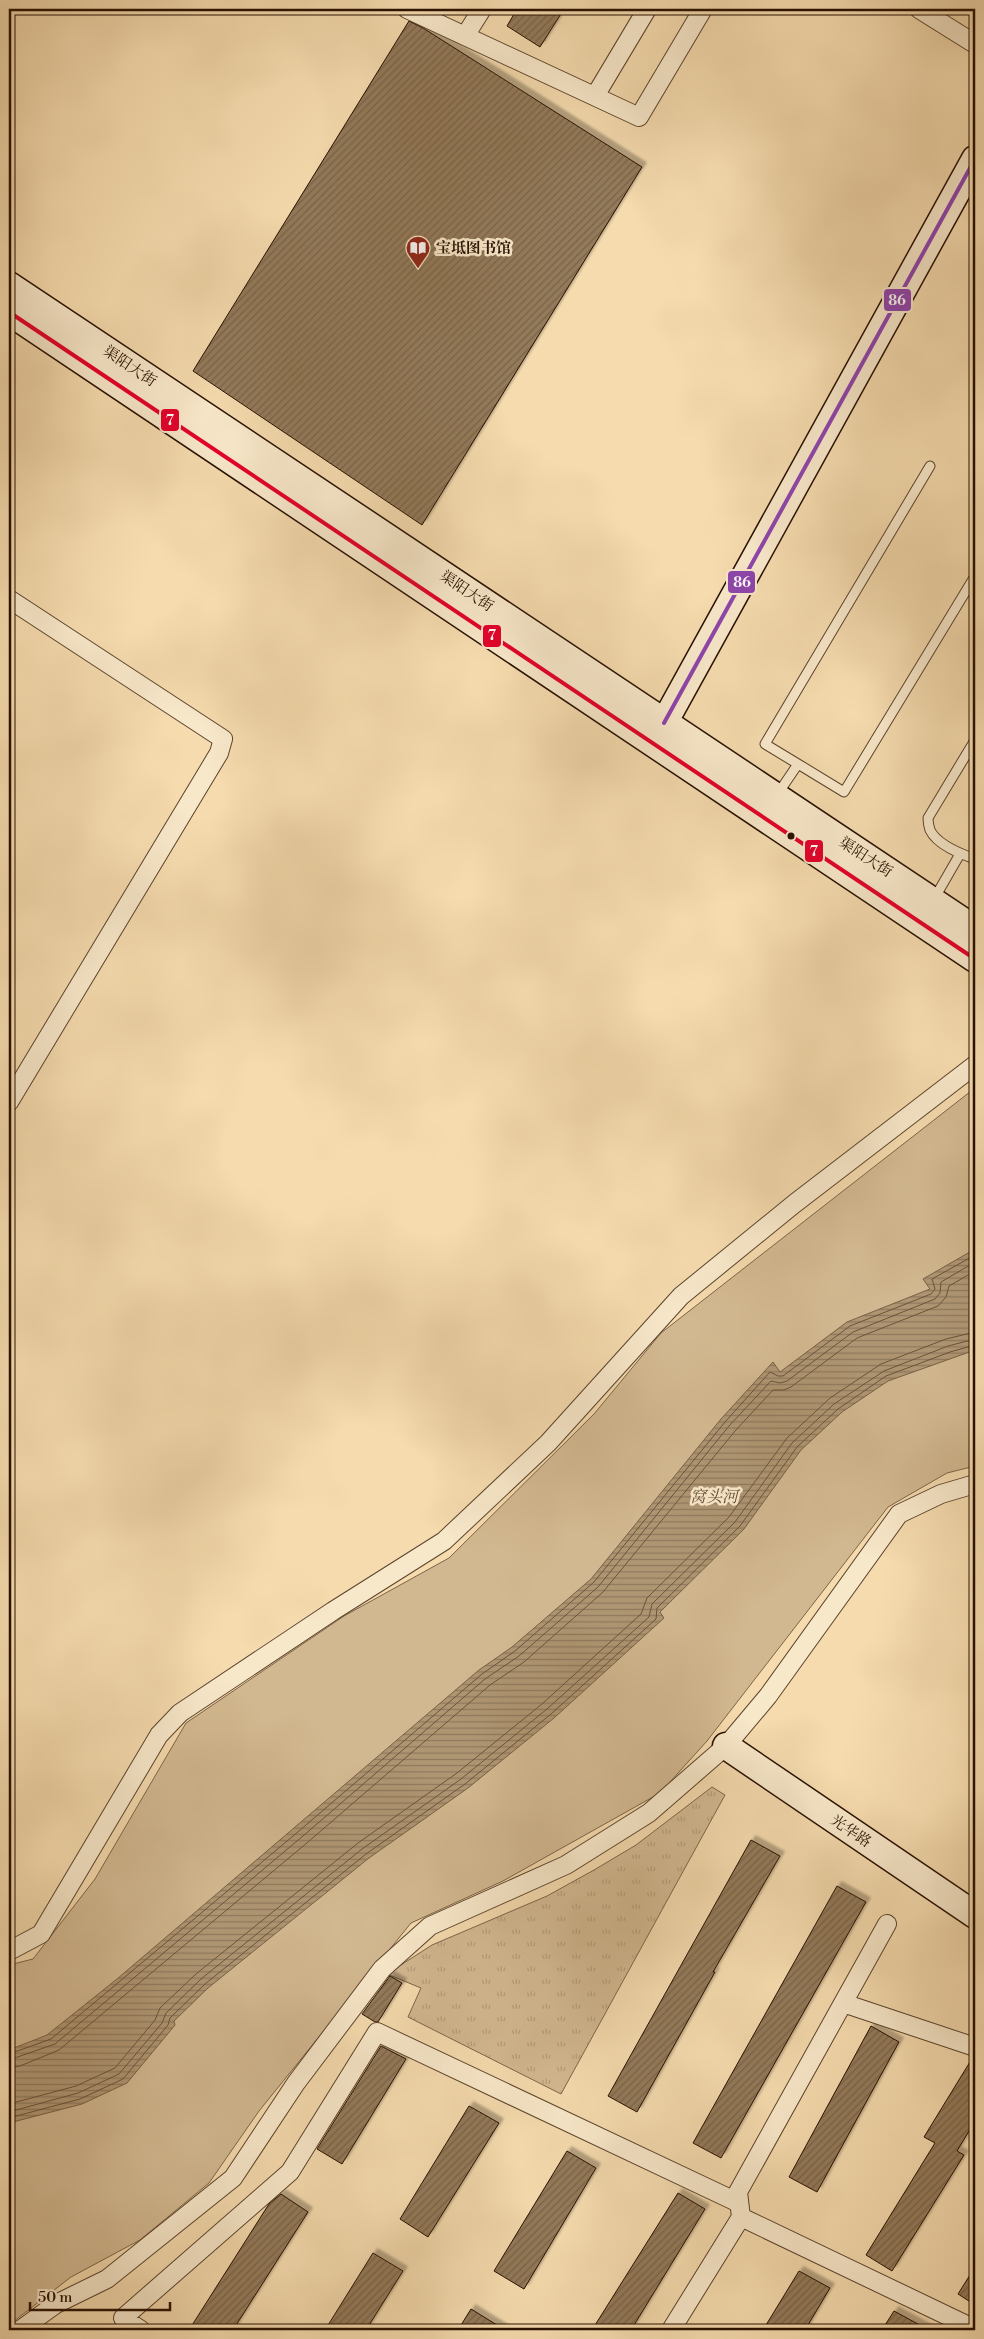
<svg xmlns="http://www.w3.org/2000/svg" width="984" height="2339" font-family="'Libre Bodoni','Noto Serif SC',serif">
<defs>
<pattern id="grass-tufts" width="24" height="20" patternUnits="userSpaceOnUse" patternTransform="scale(1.25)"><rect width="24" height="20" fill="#d2b890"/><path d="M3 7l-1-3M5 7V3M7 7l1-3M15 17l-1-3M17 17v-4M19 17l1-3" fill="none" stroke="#b49d7a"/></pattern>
<pattern id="water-rules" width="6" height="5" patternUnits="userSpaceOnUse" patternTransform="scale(1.25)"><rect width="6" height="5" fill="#af9673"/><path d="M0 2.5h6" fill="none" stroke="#8e795c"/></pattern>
<pattern id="building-hatch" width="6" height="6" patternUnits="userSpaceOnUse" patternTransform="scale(1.25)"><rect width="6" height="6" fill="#937a5a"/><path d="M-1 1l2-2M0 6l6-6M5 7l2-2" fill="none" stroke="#786348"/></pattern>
<filter id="shadow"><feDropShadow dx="4.5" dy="-4.5" stdDeviation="1" flood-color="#0004"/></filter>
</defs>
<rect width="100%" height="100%" fill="#f5dbae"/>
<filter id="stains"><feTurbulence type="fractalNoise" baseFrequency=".004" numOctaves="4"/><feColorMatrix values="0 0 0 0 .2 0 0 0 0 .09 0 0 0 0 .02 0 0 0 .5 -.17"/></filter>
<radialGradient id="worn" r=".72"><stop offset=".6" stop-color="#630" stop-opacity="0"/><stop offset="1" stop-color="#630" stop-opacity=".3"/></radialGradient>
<path fill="url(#grass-tufts)" stroke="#7d6448" d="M712,1787L725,1795L561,2094L408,2017L421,1988L387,1974L432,1945L547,1896L594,1870L636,1845Z"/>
<path fill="#d2b890" stroke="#7d6448" d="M975,1088V1466L947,1473L888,1507L707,1741L660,1793L503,1881L411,1923L259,2111L209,2183L140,2240L71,2277L9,2325V1965L33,1959L95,1879L186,1723L344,1616L449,1558L594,1414L661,1333Z"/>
<path fill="url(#water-rules)" stroke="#796045" d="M975,1249V1350L888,1381L842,1412L801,1450L744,1529L660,1612L664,1618L554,1718L468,1788L369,1858L208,1988L174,2021L175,2025L127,2083L82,2104L9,2123V2050L47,2035L117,1979L479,1670L512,1647L591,1579L721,1419L773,1362L780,1372L847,1322L930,1289L923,1279Z"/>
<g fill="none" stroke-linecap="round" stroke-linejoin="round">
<path stroke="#6c533a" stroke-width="1" d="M9,2054L51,2039L299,1831L482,1674L515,1651L594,1582L725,1422L770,1372L778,1376H783L850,1326L931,1294L935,1289L932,1279L975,1255
M9,2060L55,2044L303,1836L485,1679L519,1656L598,1587L729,1426L771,1381L780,1383L787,1381L853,1332L935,1299L940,1293L941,1282L975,1262
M9,2068L20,2066L59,2050L308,1842L490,1685L524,1662L603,1592L735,1431L773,1390H784L791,1387L857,1338L938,1306L946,1297L949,1286L975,1271
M9,2104L76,2086L115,2068L155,2020L160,2008L196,1974L358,1843L457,1773L542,1704L641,1614L647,1598L729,1517L787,1438L830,1398L881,1364L946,1339L975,1332
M9,2112L78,2093L119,2074L162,2023L166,2013L201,1979L362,1849L461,1779L547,1709L649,1617L652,1604L735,1522L792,1443L834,1404L884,1371L948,1346L975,1339
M9,2118L80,2099L123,2079L168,2025L170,2018L205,1984L366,1854L465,1784L551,1714L656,1619L657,1608L740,1526L797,1447L838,1409L886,1376L950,1352L975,1345"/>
</g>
<path fill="url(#building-hatch)" stroke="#281000" filter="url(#shadow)" d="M517,9H564L540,47L507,26Z
M409,21L423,28L642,167L422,525L193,371Z
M751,1840L780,1856L713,1972H715L637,2112L608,2096Z
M837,1886L866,1902L721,2158L693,2143Z
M390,1976L402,1983L378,2022H375L362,2014Z
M871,2026L899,2042L817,2192L789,2177Z
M381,2046L406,2059L342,2164L317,2149Z
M973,2057H975V2121L957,2151L964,2155L892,2271L866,2255L935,2143L924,2137Z
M469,2106L499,2123L428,2237L400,2219Z
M567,2151L596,2168L524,2289L494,2271Z
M678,2193L705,2209L631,2330H592Z
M281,2194L308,2212L233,2330H189L269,2204Z
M373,2253L403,2271L366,2330H325Z
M975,2267V2305L958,2294Z
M799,2271L830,2288L805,2330H763Z
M471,2309L505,2330H458Z
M894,2311L929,2330H882Z"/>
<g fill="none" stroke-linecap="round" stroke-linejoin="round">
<defs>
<path id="lane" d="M975,740L928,818C928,822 929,827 930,830C937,845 961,854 975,859
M798,764L844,792L975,576
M777,795L798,764L765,744L930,466
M934,899L960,854"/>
<path id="street" d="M407,9L639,117L703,9
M919,9L975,44
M465,36L482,9
M595,96L647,9
M9,599L223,739L219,753L9,1102
M9,1951L41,1934L159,1735L180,1713L333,1611L444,1541L548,1443L681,1296L794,1204L975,1065
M843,2003L975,2047
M741,2217L975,2329
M20,2330L56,2304L107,2279L233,2178L296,2083L382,1969L430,1926L566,1865L649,1813L726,1746L768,1696L899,1514L941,1494L975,1484
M141,2330L123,2318L290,2172L377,2032L739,2203
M671,2330L741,2217L738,2192L887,1924"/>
<path id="secondary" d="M9,285L975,929
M9,312L975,959
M664,723L975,159
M726,1746L975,1915"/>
</defs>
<use href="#lane" stroke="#5b432c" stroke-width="11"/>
<use href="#street" stroke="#5b432c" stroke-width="20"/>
<use href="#secondary" stroke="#281000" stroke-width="29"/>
<use href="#lane" stroke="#f8e8ca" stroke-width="9"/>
<use href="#street" stroke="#f8e8ca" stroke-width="18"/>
<use href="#secondary" stroke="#f8e8ca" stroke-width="26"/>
<defs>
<path id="bus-1" d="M9,312L975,959"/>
<path id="bus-2" d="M664,723L975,159"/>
</defs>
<use href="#bus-1" stroke="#f8e8ca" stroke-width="8"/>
<use href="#bus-2" stroke="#f8e8ca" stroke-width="8"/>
<use href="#bus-1" stroke="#e4002b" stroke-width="4"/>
<use href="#bus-2" stroke="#8e44ad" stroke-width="4"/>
</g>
<defs>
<symbol id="library-pin" viewBox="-11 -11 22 30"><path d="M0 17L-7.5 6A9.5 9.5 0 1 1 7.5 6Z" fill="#8f2418" stroke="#f8e8ca"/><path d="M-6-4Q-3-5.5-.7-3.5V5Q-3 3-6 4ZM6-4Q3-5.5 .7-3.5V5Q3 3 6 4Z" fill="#fff"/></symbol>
</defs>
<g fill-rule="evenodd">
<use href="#library-pin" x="404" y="234" width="28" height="38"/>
</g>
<circle fill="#281000" stroke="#f8e8ca" stroke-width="2" cx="791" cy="836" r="4.5"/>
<g text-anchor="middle" stroke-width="5" stroke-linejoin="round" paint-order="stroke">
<g font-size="15" font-weight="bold" fill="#281000" stroke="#f8e8ca" text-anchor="start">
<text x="436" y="253">宝坻图书馆</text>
</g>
<g font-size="15" fill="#281000" stroke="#f8e8ca">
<text transform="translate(130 366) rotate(34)" y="5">渠阳大街</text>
<text transform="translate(467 591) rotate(34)" y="5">渠阳大街</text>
<text transform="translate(866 857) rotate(33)" y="5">渠阳大街</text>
<text transform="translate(851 1831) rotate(34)" y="5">光华路</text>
</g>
<g font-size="16" font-style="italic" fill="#654c34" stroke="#f8e8ca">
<text x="714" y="1502">窝头河</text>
</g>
</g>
<g stroke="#f8e8ca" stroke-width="2">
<rect x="883" y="288" width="29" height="24" rx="5" fill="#8e44ad"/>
<rect x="160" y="408" width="20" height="24" rx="5" fill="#e4002b"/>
<rect x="727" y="570" width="29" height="24" rx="5" fill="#8e44ad"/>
<rect x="482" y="624" width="20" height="24" rx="5" fill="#e4002b"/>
<rect x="804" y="839" width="20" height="24" rx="5" fill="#e4002b"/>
</g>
<g font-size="14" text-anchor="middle" font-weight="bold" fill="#fff">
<text x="897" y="305">86</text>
<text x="170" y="425">7</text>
<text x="742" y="587">86</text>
<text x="492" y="640">7</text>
<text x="814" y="856">7</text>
</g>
<rect width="984" height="2339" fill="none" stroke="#f5dbae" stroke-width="30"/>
<rect x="10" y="10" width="964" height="2319" fill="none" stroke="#281000" stroke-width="2.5"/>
<rect x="15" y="15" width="954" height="2309" fill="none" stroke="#281000"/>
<path d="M30 2302v8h140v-8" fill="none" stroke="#281000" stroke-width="2.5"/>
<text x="38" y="2302" font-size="15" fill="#281000" stroke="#f8e8ca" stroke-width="4" paint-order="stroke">50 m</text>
<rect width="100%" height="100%" filter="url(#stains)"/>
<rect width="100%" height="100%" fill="url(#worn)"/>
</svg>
